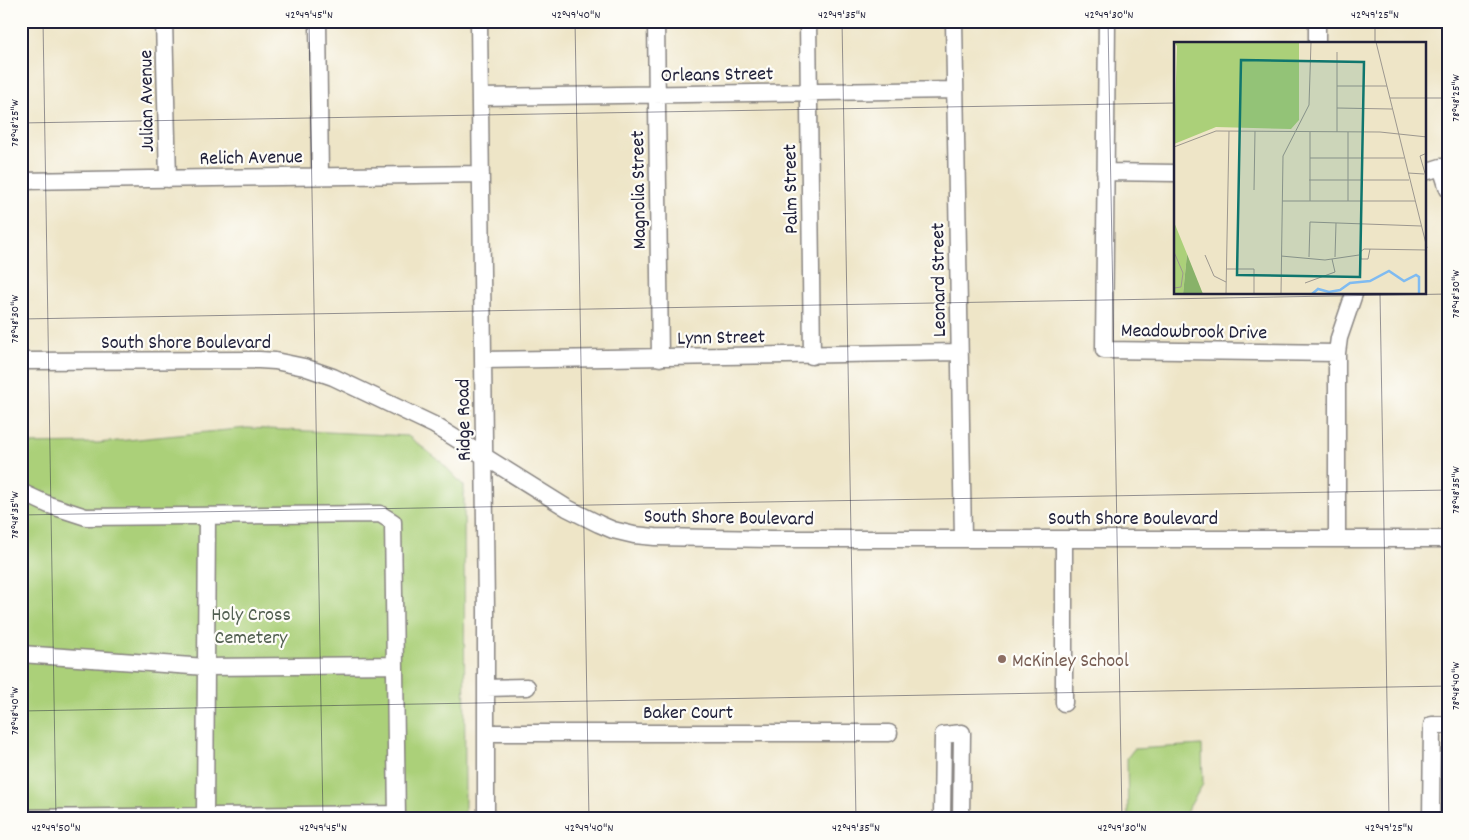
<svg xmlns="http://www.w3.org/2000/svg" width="1469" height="840" font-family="Dekko,sans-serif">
<rect width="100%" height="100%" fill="#fdfcf7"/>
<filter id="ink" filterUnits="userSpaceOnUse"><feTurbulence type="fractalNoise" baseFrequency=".02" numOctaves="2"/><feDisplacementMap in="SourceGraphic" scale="10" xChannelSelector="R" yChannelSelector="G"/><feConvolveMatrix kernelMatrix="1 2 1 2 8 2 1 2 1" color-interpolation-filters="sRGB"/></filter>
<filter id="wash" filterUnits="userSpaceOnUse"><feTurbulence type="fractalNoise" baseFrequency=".0096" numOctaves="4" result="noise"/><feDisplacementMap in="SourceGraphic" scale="20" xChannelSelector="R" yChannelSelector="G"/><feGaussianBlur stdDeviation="1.12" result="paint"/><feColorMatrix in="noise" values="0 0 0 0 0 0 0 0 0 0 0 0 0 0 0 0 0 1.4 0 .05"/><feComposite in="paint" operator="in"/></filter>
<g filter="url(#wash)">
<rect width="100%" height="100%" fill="#eee5c7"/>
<path fill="#abd079" stroke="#66795a" d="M247,428L408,436L440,461L464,486L465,819H21V444L98,443Z
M1202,745L1203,784L1184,816L1177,819H1128L1127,758L1134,749Z"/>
</g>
<g filter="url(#ink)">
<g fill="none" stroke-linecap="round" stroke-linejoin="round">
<defs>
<path id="minor" d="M164,21L168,179
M318,21L320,176
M479,21L486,610V819
M656,21L660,358
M808,21L812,356
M954,21L963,539
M1107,21L1104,350L1337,353
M1317,44V21
M480,97L955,90
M1105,172L1175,173
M1425,172L1441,167L1448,189
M21,181L481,174
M483,360L959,352
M21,361L259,360L275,361L304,367L333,377L434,425L567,508L599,524L613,530L634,535L655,537L771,539H1448
M21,492L49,505L86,517L380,514L393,522L397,819
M1064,539V703
M1337,539V353L1339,338L1354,294
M21,654L206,667L395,665
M486,688L527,687
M486,733H889
M205,816L207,516
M21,818L397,814
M944,819L942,817L943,735L962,733L961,819
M1431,819L1432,725H1448"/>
</defs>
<use href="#minor" stroke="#888481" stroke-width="19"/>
<use href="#minor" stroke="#fff" stroke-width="16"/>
</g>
</g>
<path fill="none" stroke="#22223b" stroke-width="1" stroke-opacity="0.45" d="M43,21L56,819M309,21L323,819M575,21L589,819M842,21L856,819M1108,21L1122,819M1375,21V44M1425,98H1448M21,123L1175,103M1380,294L1389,819M21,319L1448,294M21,515L1448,490M21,711L1448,686"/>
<circle fill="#8d6e63" stroke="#fdfcf7" stroke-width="2" cx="1002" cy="659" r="5"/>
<g text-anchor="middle" stroke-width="4.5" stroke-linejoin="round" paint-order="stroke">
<g font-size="20" fill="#22223b" stroke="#fdfcf7">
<text transform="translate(717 73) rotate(-1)" y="7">Orleans Street</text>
<text transform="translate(145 101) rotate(-91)" y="7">Julian Avenue</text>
<text transform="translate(251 156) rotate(-1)" y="7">Relich Avenue</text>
<text transform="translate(789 189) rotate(-91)" y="7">Palm Street</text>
<text transform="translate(637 190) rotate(-91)" y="7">Magnolia Street</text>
<text transform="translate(937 280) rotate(-91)" y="7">Leonard Street</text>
<text transform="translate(1194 330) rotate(1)" y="7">Meadowbrook Drive</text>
<text transform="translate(721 336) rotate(-1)" y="7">Lynn Street</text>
<text x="186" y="348">South Shore Boulevard</text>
<text transform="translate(462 420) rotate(-91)" y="7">Ridge Road</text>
<text transform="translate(729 516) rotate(1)" y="7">South Shore Boulevard</text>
<text x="1133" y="524">South Shore Boulevard</text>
<text x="688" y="718">Baker Court</text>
</g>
<g font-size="20" fill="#525f51" stroke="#fdfcf7">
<text x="251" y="620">Holy Cross<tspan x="251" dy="23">Cemetery</tspan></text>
</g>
<g font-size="20" fill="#785e54" stroke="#fdfcf7" text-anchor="start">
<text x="1012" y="666">McKinley School</text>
</g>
</g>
<g transform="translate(1174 42)">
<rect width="252" height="252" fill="#eee5c7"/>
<path d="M0,0H125V78L117,87L42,85L0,102L3,4ZM0,180L13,212L9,252H0Z" fill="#abd079"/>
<path d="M13,212L29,252H9Z" fill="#88b269"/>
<path fill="none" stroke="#7fbbf1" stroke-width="2.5" d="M138,252L144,247L155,250L166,248L176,241L196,239L215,229L230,239L242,233L245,235V252"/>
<path fill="none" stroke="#9c978f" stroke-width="1" d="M202,0L253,206M163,44H213M216,56H253M163,66L218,67M163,90V10M0,105L42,89L206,90L253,95M253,111L246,114L253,138M136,116H230M234,131L250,132M135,138H235M80,148L81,89M108,159H241M136,159V90M174,159V90M196,207L194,217H187L186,210L190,207L253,208M0,210L9,231L7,245L0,246M31,213L40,234L52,240M107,214L151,218L185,213M135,215L136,180L247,184M161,215L162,181M52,227H80V252M131,241L161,230L158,217M52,252L55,89M107,252L109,114L135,63L137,0"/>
<path fill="#0f766e" fill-opacity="0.15" stroke="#0f766e" stroke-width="2.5" d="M67,18L190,20L186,235L63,233Z"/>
<rect width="252" height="252" fill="none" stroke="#22223b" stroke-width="2.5"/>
</g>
<rect width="1469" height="840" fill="none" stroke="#fdfcf7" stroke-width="55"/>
<rect x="28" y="28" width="1414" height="784" fill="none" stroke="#22223b" stroke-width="2"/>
<g font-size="12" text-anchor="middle" fill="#22223b">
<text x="309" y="18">42°49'45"N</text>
<text x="576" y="18">42°49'40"N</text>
<text x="842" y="18">42°49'35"N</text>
<text x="1109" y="18">42°49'30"N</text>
<text x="1375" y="18">42°49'25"N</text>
<text transform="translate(1455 98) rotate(-90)" y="4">78°48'25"W</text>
<text transform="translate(14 123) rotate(-90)" y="4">78°48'25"W</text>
<text transform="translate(1455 294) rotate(-90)" y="4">78°48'30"W</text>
<text transform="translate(14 319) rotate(-90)" y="4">78°48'30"W</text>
<text transform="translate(1455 490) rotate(-90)" y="4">78°48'35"W</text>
<text transform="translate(14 515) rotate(-90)" y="4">78°48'35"W</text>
<text transform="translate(1455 686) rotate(-90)" y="4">78°48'40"W</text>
<text transform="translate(14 711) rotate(-90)" y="4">78°48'40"W</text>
<text x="56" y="831">42°49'50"N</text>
<text x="323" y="831">42°49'45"N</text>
<text x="589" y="831">42°49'40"N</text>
<text x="856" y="831">42°49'35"N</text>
<text x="1122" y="831">42°49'30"N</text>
<text x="1389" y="831">42°49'25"N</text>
</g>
</svg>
